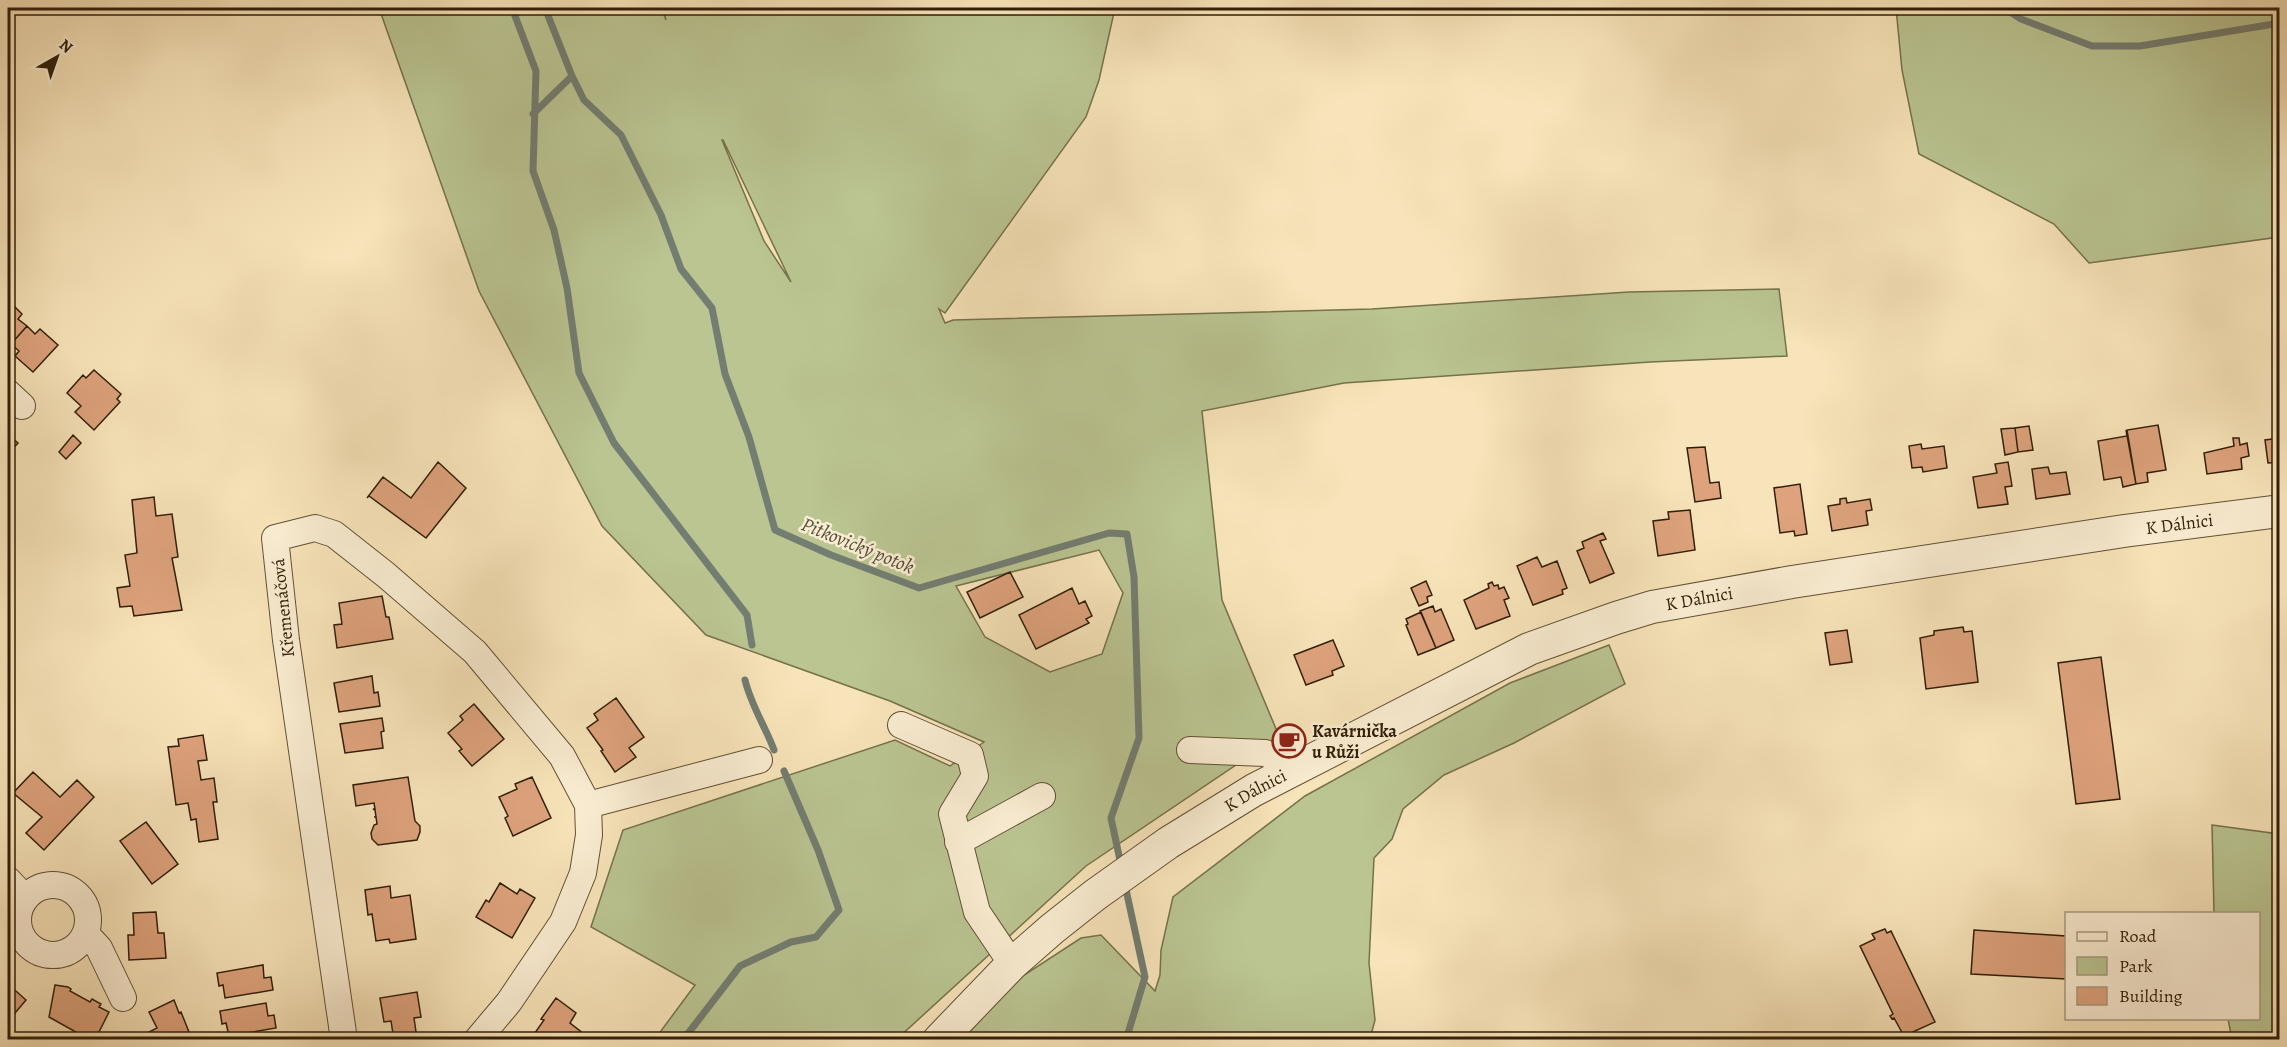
<svg xmlns="http://www.w3.org/2000/svg" width="2287" height="1047" font-family="Alegreya,serif">
<rect width="100%" height="100%" fill="#f8e4ba"/>
<filter id="stains"><feTurbulence type="fractalNoise" baseFrequency=".00333" numOctaves="4"/><feColorMatrix values="0 0 0 0 .2 0 0 0 0 .09 0 0 0 0 .02 0 0 0 .5 -.17"/></filter>
<radialGradient id="worn" r=".72"><stop offset=".6" stop-color="#630" stop-opacity="0"/><stop offset="1" stop-color="#630" stop-opacity=".3"/></radialGradient>
<path fill="#bac592" stroke="#75724c" stroke-width="1.5" fill-rule="evenodd" d="M379,8H661L666,20L663,8H1115L1099,80L1086,117L945,313L939,309L945,323L953,320L1372,309L1629,292L1779,289L1787,356L1650,362L1344,383L1202,411L1222,600L1279,736L1086,866L897,1039H655L695,985L591,927L623,830L895,740L950,766L984,742L890,701L706,635L602,526L479,291ZM722,140H723L791,282L764,241ZM1099,550L1123,593L1102,654L1050,672L985,637L956,586Z
M1896,8H2279V237L2089,263L2054,224L1919,154L1902,70Z
M1609,645L1625,684L1514,743L1444,775L1403,809L1392,839L1374,858L1369,963L1375,1020L1370,1039L962,1040L1018,979L1081,938L1101,935L1155,991L1160,975L1161,950L1173,897L1305,796L1510,683Z
M2212,825L2279,834V1039H2232L2228,1019L2258,1018V914L2214,913Z"/>
<g fill="none" stroke-linecap="round" stroke-linejoin="round">
<path stroke="#737d71" stroke-width="7" d="M512,8L536,71L533,171L554,230L567,288L579,373L614,443L747,615L752,645
M545,8L572,76L584,100L621,135L661,215L681,269L712,308L725,374L749,437L775,530L831,555L919,588L1109,533L1127,534L1134,577L1139,738L1111,818L1121,865
M2004,8L2021,19L2092,46H2140L2280,23
M533,114L572,76
M745,680C751,705 765,726 774,750
M1125,885L1145,977L1126,1040
M683,1040L740,966L791,942L816,937L839,910L818,850L784,771"/>
</g>
<path fill="#dea37d" stroke="#301e07" stroke-width="1.5" d="M8,300L22,314L18,319L27,326L11,344L8,341Z
M27,326L35,334L40,329L58,345L33,372L15,356L19,351L11,344Z
M94,370L121,394L117,399L120,402L94,430L75,412L81,406L67,393L83,375L86,378Z
M2158,425L2166,470L2147,473L2148,482L2136,484L2127,430Z
M2029,426L2033,450L2018,452L2015,428Z
M2015,428L2018,452L2005,455L2001,429Z
M2126,430L2136,484L2123,487L2121,477L2104,480L2098,441L2127,436Z
M8,434L18,443L8,454Z
M73,435L81,443L66,459L59,452Z
M2233,438H2239L2240,445L2247,443L2249,456L2241,458L2242,469L2207,474L2204,453L2234,446Z
M2280,438V462L2268,463L2265,440Z
M1921,444L1922,449L1944,446L1947,468L1923,472L1922,467L1912,468L1909,446Z
M1705,447L1710,483L1719,482L1721,498L1695,502L1687,448Z
M438,462L466,488L426,538L369,496L367,498L383,477L411,498Z
M2008,462L2012,486L2005,487L2008,504L1978,508L1973,477L1997,473L1995,464Z
M2048,467L2050,474L2066,472L2070,494L2036,499L2032,469Z
M1800,484L1807,534L1795,536L1794,531L1780,533L1774,488Z
M154,497L156,516L172,514L178,557L172,558L182,610L134,616L132,606L120,607L117,588L130,586L125,555L137,553L132,500Z
M1846,498L1847,503L1870,499L1872,510L1866,511L1868,525L1832,531L1828,506L1840,504V499Z
M1690,510L1695,550L1658,556L1653,521L1669,519L1668,512Z
M1603,533L1606,539L1600,541L1614,573L1590,583L1577,551L1584,548L1582,542Z
M1537,557L1542,567L1557,561L1567,588L1562,590L1563,594L1533,605L1517,566Z
M1010,572L1023,597L980,618L967,592Z
M1426,581L1432,595L1427,597L1428,602L1419,606L1411,588Z
M1492,582L1494,586L1498,585L1499,589L1504,587L1509,598L1504,600L1510,616L1476,629L1464,600L1489,588L1488,584Z
M1072,588L1079,604L1085,601L1092,616L1086,619L1089,623L1036,649L1019,615Z
M382,596L386,617H389L393,639L337,648L334,625L342,624L339,603Z
M1433,606L1435,612L1441,609L1454,640L1436,648L1420,611Z
M1421,612L1436,648L1418,655L1406,625L1408,624L1406,619Z
M1963,627L1964,632L1972,631L1978,682L1926,689L1920,638L1934,635V631Z
M1847,630L1852,662L1830,665L1825,633Z
M1333,640L1344,666L1332,671L1333,675L1306,685L1294,655Z
M2101,657L2120,799L2076,804L2058,663Z
M372,676L374,693L378,692L380,706L339,712L334,683Z
M616,698L644,737L629,748L636,757L615,772L601,751L603,750L587,728L598,720L594,714Z
M474,704L504,739L472,766L459,751L462,749L448,733L463,720L460,716Z
M382,718L384,731L381,732L383,748L345,753L340,724Z
M203,735L207,760L198,761L201,780L214,778L217,802H213L218,839L199,842L196,819L191,820L188,803L176,805L168,747L179,746L178,739Z
M33,772L60,797L77,780L94,797L44,850L26,833L42,817L13,793Z
M408,777L415,821L420,826V832L417,840L378,845L372,839L371,833L374,825L377,824L376,817H374H376L375,810L373,809H375L374,803L356,806L353,785Z
M532,777L551,818L513,836L505,818L508,816L499,797L517,789L515,784Z
M146,822L178,864L152,884L120,841Z
M500,883L517,894L520,889L535,898L512,938L476,917L486,900L489,902Z
M390,886L391,898L410,895L416,939L390,943L389,939L376,941L372,914L368,915L365,890Z
M156,912L158,933H164L166,958L129,960L128,935H134L133,913Z
M1885,929L1887,933L1891,931L1935,1022L1904,1036L1894,1018L1892,1019L1890,1016L1893,1014L1860,946L1875,939L1872,934Z
M1974,930L2066,936V979L1971,974Z
M263,965L264,978L271,977L273,990L225,998L223,985L219,986L217,973Z
M8,984L26,1000L10,1019L8,1017Z
M55,985L68,987L71,989L70,991L90,1002L92,999L101,1004L99,1007L109,1012L95,1040H90L49,1017Z
M417,992L421,1017L414,1018L417,1039L394,1040L391,1021L384,1022L380,998Z
M556,998L576,1013L570,1023L584,1034L580,1040H530L544,1020L541,1019Z
M174,1000L179,1013L181,1012L191,1037L186,1040H148L145,1034L157,1028L149,1012Z
M266,1003L268,1016L274,1015L276,1028L229,1036L226,1023L222,1024L220,1011Z"/>
<g fill="none" stroke-linecap="round" stroke-linejoin="round">
<defs>
<path id="minor" d="M8,393L22,406
M901,725L970,755L975,776L952,814L977,912L1012,964
M1190,750L1265,753L1279,759L1287,773
M588,805L759,760
M958,842L1042,796
M8,880L25,898
M18 920a35 35 0 1 1 70 0a35 35 0 1 1-70 0Z
M86,934L99,948L123,998
M344,1040L286,640L275,538L315,528L334,534L386,575L475,652L562,756L588,805L589,835L583,873L563,922L509,1002L477,1040"/>
<g id="tertiary">
<path id="s1" d="M939,1040L1012,964L1052,929L1095,895L1168,843L1254,790L1529,649L1616,618L1652,607L1792,582L2124,531L2280,511"/>
</g>
</defs>
<use href="#minor" stroke="#625034" stroke-width="28"/>
<use href="#tertiary" stroke="#625034" stroke-width="34"/>
<use href="#minor" stroke="#faedd2" stroke-width="26"/>
<use href="#tertiary" stroke="#faedd2" stroke-width="32"/>
</g>
<defs>
<symbol id="cafe-ring" viewBox="-11 -11 22 22"><circle r="9.5" fill="#faedd2" stroke="#8f2418" stroke-width="1.5"/><path d="M-5.5-4.5H6V0H3Q3 3.5 0 3.5H-2.5Q-5.5 3.5-5.5 0ZM3-3.2v2h1.7v-2ZM-6 4.5H4V6H-6Z" fill="#8f2418"/></symbol>
</defs>
<g fill-rule="evenodd">
<use href="#cafe-ring" x="1270" y="722" width="38" height="38"/>
</g>
<g text-anchor="middle" stroke-width="5" stroke-linejoin="round" paint-order="stroke">
<g font-size="18" fill="#301e07" stroke="#faedd2">
<text dy="6" stroke="none"><textPath href="#s1" startOffset="1377">K Dálnici</textPath></text>
<text dy="6" stroke="none"><textPath href="#s1" startOffset="891">K Dálnici</textPath></text>
<text transform="translate(283 608) rotate(-96)" y="6">Křemenáčová</text>
<text dy="6" stroke="none"><textPath href="#s1" startOffset="405">K Dálnici</textPath></text>
</g>
<g font-size="18" font-weight="bold" fill="#301e07" stroke="#faedd2" text-anchor="start">
<text x="1312" y="737">Kavárnička<tspan x="1312" dy="21">u Růži</tspan></text>
</g>
<g font-size="20" font-style="italic" fill="#524e3c" stroke="#faedd2">
<text transform="translate(858 545) rotate(22)" y="7">Pitkovický potok</text>
</g>
</g>
<rect width="2287" height="1047" fill="none" stroke="#f8e4ba" stroke-width="30"/>
<rect x="9" y="9" width="2269" height="1029" fill="none" stroke="#301e07" stroke-width="3"/>
<rect x="15" y="15" width="2257" height="1017" fill="none" stroke="#301e07" stroke-width="1.5"/>
<rect x="2065" y="912" width="195" height="108" fill="#faedd2" stroke="#a99a81" stroke-width="1.5"/>
<rect x="2077" y="932" width="30" height="9" fill="#faedd2" stroke="#a99a81" stroke-width="1.5"/>
<text x="2119" y="942" font-size="18" fill="#301e07">Road</text>
<rect x="2077" y="957" width="30" height="18" fill="#bac592" stroke="#a99a81" stroke-width="1.5"/>
<text x="2119" y="972" font-size="18" fill="#301e07">Park</text>
<rect x="2077" y="987" width="30" height="18" fill="#dea37d" stroke="#a99a81" stroke-width="1.5"/>
<text x="2119" y="1002" font-size="18" fill="#301e07">Building</text>
<g transform="translate(57 57) rotate(40)" stroke="#faedd2" stroke-width="4.5" paint-order="stroke">
<path d="M0-4.5L10 22L0 15L-10 22Z" fill="#301e07"/>
<text y="-9" font-size="16" font-weight="bold" text-anchor="middle" fill="#301e07">N</text>
</g>
<rect width="100%" height="100%" filter="url(#stains)"/>
<rect width="100%" height="100%" fill="url(#worn)"/>
</svg>
